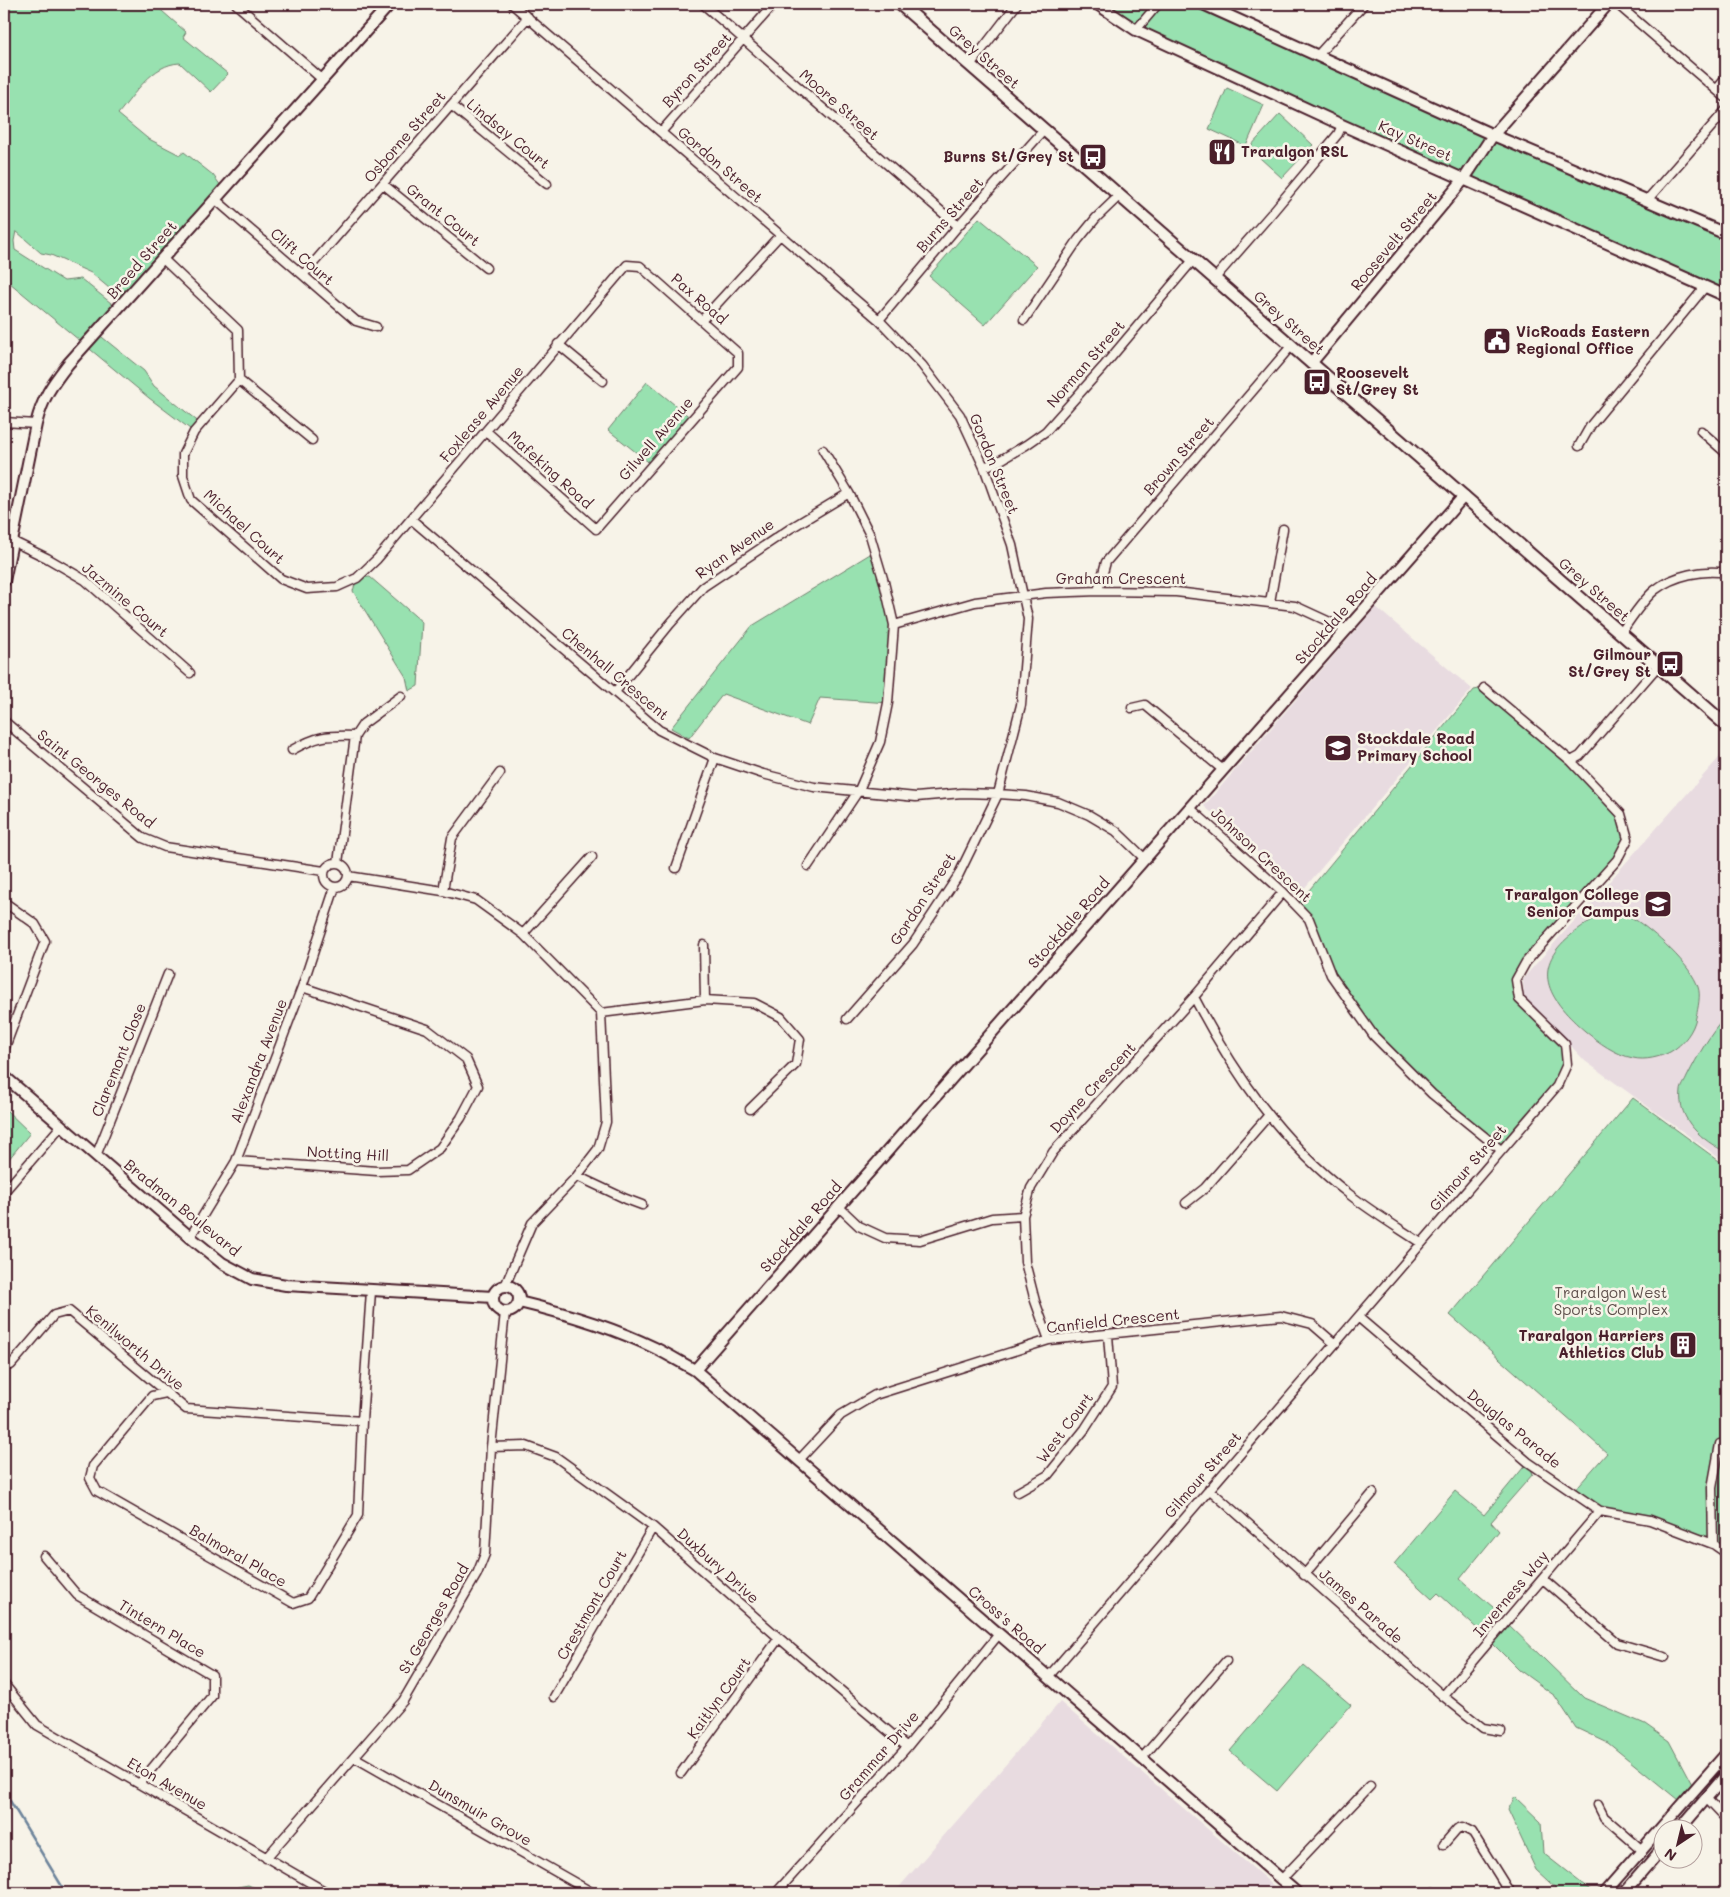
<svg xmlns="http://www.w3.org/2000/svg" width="1730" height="1897" font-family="Mali,sans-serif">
<rect width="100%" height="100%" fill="#f7f3e8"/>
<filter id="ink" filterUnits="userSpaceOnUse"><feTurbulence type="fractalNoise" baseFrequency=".02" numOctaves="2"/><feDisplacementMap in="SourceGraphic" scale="10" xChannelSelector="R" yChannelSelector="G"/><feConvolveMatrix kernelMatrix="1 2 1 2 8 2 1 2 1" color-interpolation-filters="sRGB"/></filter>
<g filter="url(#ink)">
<path fill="#e8dbe0" d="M1376,607L1472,689L1302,891L1204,806Z
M1726,750V1163L1585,1061L1524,996L1523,980L1527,974Z
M1060,1702L1282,1893H894Z"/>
<path fill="#98e1b0" stroke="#71806e" d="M4,4H154L186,32L183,37L228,74L211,92L180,63C152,64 135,94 118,114L147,138L180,155L184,152L213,175L221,186L121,298L91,273L51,255L41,253L16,231L14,241L15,250L64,281L81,279L116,307L97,333L144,371L154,386L201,424L194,432L149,398L4,278Z
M1097,4H1203L1726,234V297L1136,30Z
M1227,88L1264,105L1246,146L1209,129Z
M1280,114L1313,145L1282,178L1249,148Z
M979,218L1037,266L985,325L929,276Z
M647,382L692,419L652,465L608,430Z
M875,551L894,625L888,703L820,698L808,725L723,694L689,738L671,728L752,626Z
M370,577L422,622L418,686L409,691L406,677L353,591L357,578Z
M1484,688L1563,755L1621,814L1628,839L1617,860L1526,962L1516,980L1519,999L1565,1044L1567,1064L1557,1086L1501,1150L1432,1094L1374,1036L1331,975L1309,919L1296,906L1474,690Z
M1617,911C1622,913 1629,915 1634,919C1652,930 1692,966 1698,987C1701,995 1698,1008 1696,1017C1694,1030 1683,1045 1670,1052C1660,1057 1645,1061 1633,1058C1616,1055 1598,1042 1585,1031C1551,1002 1528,970 1571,935C1585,923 1598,915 1617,911Z
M1726,1016V1152C1703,1141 1677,1120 1681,1091C1681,1087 1685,1082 1687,1077C1698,1055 1710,1034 1726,1016Z
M1633,1098L1726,1166V1553L1651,1520L1600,1511L1573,1492L1607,1453L1450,1315Z
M4,1108L30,1133L4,1165Z
M1528,1462L1533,1474L1491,1522L1499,1531L1460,1579L1500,1613L1483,1634L1438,1593L1432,1599L1394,1564L1455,1491L1484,1515Z
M1506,1622L1584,1698L1645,1724L1669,1741L1695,1790L1683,1804L1608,1743L1576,1728L1555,1696L1519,1670L1490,1641Z
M1304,1665L1351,1705L1277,1791L1230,1751Z
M1515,1797L1541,1822L1543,1853L1594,1893H1561L1536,1870L1508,1810Z
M248,1885L260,1890L264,1893H227L238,1887Z"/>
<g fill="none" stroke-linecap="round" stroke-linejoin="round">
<path stroke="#6d849b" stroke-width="2.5" d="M4,1791L66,1893"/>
<defs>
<path id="minor" d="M236,4L323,80
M512,4L879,320L922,365L960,415L984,467L1012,545L1028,619L1021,705L998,794L958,876L913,944L847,1019
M703,4L958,226
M1617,4L1726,98
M1136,30L1158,4
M1318,55L1364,4
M970,65L1017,4
M1717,89L1726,78
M451,105L547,184
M661,132L774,4
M383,184L486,268
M215,199L356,321L376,327
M1648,199L1726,110
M163,259L238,330L239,380L194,432L183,454V476L191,500L281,579L307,589L337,587L357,578L377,559L627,265L640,266L738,353V367L596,529L486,431
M303,275L528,17
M1215,278L1271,214L1338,134L1342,125
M702,320L780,235
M879,320L958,226L1044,130
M1024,320L1078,240L1096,218L1120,195
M558,344L603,381
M239,380L312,440
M4,422L36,424
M1701,431L1726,453
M1579,446L1591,425L1705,287
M984,467L999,461L1026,445L1046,431L1103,367L1194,259
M411,519L659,730L715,758L763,774L814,787L916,797L962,793L998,794L1026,796L1058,802L1089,815L1116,831L1145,859
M12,541L47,558L85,580L190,673
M1098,591L1106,562L1292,345
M1270,602L1283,529
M894,625L975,602L1046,593L1098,591L1176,592L1295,606L1347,630
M1621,633C1629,621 1645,598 1655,590C1674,575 1704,569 1726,573
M1484,688L1571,761
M615,692L670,624L703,587L791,528L849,493
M1132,708L1145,705L1223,770
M4,721L143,838L165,847L324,871
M292,750C317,736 326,735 355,736
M1190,808L1283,892L1309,919L1331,975L1374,1036L1432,1094L1501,1150
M338,863L355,736L363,724L401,696
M324 875a12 12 0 1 1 24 0a12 12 0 1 1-24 0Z
M808,866L859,790L880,742L888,703L894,625L884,582L870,535L849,493L823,450
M676,868L715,758
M348,876L443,891L476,900L523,934L601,1013L606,1122L598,1149L577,1176L532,1223L505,1286
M443,891L452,838L500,773
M4,902L35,924L45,941L4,1050
M523,934L592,857
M704,945L705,1000
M1194,997C1233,1072 1281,1142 1349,1194C1372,1212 1397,1227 1421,1243
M601,1013L705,1000L754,1003L781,1017L800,1039L796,1064L750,1109
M96,1156L168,974
M236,1161L377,1171L408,1170L440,1148L461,1118L478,1086L466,1059L427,1029L302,987
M577,1176L626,1199L642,1205
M4,1192L61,1126
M1186,1203L1205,1188L1269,1115
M839,1207L859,1226L885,1238L920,1240L992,1218L1023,1216
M190,1237L236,1161L302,987L335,887
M1358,1317L1528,1462L1600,1511L1650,1520L1713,1544L1726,1553
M1049,1340L1035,1301L1025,1262L1023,1216L1031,1188L1053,1152L1194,997L1283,892
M4,1367L11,1365L54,1315L69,1311L186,1409L362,1421
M166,1393L152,1396L93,1466L90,1478L97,1491L293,1603L308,1598L358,1515L362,1421L371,1291
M491,1447L526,1446L556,1457L653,1527L779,1638L907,1747
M799,1460L841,1415L875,1395L1049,1340L1281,1316L1312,1324L1335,1344
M1209,1489L1443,1696L1483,1728L1501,1731
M1018,1492L1048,1475L1085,1429L1112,1387L1108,1335
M1713,1544L1712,1488L1720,1444
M44,1556L77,1595L212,1675V1696L139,1784
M1304,1575L1373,1493
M1543,1579L1617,1643L1665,1657
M1048,1677L1557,1086L1567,1064L1565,1044L1519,999L1516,980L1526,962L1617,860L1628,839L1621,814L1571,761L1580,756L1658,666
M4,1684L37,1725L328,1893
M1443,1696L1600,1511
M554,1697L653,1527
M354,1757L593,1893
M1142,1758L1226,1661
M681,1773L779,1638
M1706,1798L1726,1819
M1598,1805L1604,1817L1642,1850
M1444,1844L1457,1829L1462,1827L1472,1832L1510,1893
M266,1858L403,1701L477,1574L485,1554L491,1447L505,1312
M1281,1880L1370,1786
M1433,1892L1434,1893
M776,1893L907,1747L999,1634"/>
<path id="tertiary" d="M1097,4L1136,30L1342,125L1726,296
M1203,4L1493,135L1726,234
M1312,362L1464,179L1493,135L1608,4
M4,581L36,424C43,397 51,386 68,364L390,4
M4,1076L190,1237L222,1263L252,1279L286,1285L493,1297
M493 1299a13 13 0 1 1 26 0a13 13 0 1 1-26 0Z
M519,1302C565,1313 612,1327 655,1348C669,1355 682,1363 695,1370L1297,1893
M695,1370L1464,496
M1679,1830L1726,1775
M1604,1893L1726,1754
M1624,1893L1662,1849"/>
<path id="secondary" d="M900,4L1726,725"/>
</defs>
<use href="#minor" stroke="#4a1f2b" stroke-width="11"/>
<use href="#tertiary" stroke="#4a1f2b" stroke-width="14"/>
<use href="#secondary" stroke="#4a1f2b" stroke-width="15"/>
<use href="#minor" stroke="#f7f3e8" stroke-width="8"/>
<use href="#tertiary" stroke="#f7f3e8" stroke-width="10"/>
<use href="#secondary" stroke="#f7f3e8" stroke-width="11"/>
</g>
</g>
<defs>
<symbol id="restaurant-square" viewBox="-11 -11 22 22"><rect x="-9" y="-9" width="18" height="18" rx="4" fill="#4a1f2b" stroke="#f7f3e8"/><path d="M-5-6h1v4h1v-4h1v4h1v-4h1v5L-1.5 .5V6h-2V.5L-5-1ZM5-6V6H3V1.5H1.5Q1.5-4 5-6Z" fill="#fff"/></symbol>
<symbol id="bus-square" viewBox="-11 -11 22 22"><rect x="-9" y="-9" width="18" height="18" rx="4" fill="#4a1f2b" stroke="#f7f3e8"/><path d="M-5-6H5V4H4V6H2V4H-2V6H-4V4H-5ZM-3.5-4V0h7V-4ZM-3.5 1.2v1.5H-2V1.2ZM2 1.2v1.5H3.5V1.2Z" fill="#fff"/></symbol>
<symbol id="civic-square" viewBox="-11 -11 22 22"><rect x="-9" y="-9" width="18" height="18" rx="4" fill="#4a1f2b" stroke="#f7f3e8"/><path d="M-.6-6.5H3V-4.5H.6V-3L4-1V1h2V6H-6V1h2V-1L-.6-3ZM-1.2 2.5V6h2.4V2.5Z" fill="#fff"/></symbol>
<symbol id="school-square" viewBox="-11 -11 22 22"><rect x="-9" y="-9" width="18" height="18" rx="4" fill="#4a1f2b" stroke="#f7f3e8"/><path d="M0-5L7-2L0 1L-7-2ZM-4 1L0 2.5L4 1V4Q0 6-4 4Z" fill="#fff"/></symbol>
<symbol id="building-square" viewBox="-11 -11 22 22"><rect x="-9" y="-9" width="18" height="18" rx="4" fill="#4a1f2b" stroke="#f7f3e8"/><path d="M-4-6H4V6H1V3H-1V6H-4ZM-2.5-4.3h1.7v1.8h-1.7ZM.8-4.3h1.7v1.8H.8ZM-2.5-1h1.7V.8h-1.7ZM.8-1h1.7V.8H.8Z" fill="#fff"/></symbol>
</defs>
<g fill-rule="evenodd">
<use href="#restaurant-square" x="1206" y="136" width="32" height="32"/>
<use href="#bus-square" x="1077" y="141" width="32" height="32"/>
<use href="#civic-square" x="1481" y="325" width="32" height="32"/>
<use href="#bus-square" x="1301" y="366" width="32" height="32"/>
<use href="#bus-square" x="1654" y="648" width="32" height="32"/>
<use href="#school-square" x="1322" y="732" width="32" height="32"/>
<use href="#school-square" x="1642" y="888" width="32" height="32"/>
<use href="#building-square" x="1667" y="1329" width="32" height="32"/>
</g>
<g text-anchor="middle" stroke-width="5" stroke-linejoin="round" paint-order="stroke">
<g font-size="15" fill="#4a1f2b" stroke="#f7f3e8">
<text transform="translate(984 57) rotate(41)" y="5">Grey Street</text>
<text transform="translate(697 70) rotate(-48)" y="5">Byron Street</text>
<text transform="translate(839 105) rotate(41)" y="5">Moore Street</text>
<text transform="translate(508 134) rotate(39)" y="5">Lindsay Court</text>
<text transform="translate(405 137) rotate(-49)" y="5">Osborne Street</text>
<text transform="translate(1415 141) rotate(24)" y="5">Kay Street</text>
<text transform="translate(720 165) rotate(41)" y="5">Gordon Street</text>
<text transform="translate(443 215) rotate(39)" y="5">Grant Court</text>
<text transform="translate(950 215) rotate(-49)" y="5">Burns Street</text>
<text transform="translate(1394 241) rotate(-50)" y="5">Roosevelt Street</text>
<text transform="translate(302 257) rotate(41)" y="5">Clift Court</text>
<text transform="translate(142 260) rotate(-49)" y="5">Breed Street</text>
<text transform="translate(699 299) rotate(41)" y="5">Pax Road</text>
<text transform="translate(1289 323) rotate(41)" y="5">Grey Street</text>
<text transform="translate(1086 364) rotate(-49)" y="5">Norman Street</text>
<text transform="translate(482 414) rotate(-50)" y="5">Foxlease Avenue</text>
<text transform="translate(656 439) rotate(-49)" y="5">Gilwell Avenue</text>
<text transform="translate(1179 456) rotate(-49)" y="5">Brown Street</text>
<text transform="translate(994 464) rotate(68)" y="5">Gordon Street</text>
<text transform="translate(550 470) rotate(42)" y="5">Mafeking Road</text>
<text transform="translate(244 527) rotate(42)" y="5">Michael Court</text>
<text transform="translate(735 549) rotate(-35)" y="5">Ryan Avenue</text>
<text x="1121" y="584">Graham Crescent</text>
<text transform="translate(1594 590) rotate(41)" y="5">Grey Street</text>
<text transform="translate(125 600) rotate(40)" y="5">Jazmine Court</text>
<text transform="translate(1336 619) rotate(-49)" y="5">Stockdale Road</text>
<text transform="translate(615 674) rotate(40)" y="5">Chenhall Crescent</text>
<text transform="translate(96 779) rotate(39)" y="5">Saint Georges Road</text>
<text transform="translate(1261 855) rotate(43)" y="5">Johnson Crescent</text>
<text transform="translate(923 899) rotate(-57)" y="5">Gordon Street</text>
<text transform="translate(1069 923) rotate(-49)" y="5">Stockdale Road</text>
<text transform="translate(119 1060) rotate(-68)" y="5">Claremont Close</text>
<text transform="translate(259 1061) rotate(-69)" y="5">Alexandra Avenue</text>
<text transform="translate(1093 1088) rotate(-47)" y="5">Doyne Crescent</text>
<text transform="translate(348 1154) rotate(3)" y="5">Notting Hill</text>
<text transform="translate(1468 1168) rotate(-49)" y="5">Gilmour Street</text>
<text transform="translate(182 1208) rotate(39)" y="5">Bradman Boulevard</text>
<text transform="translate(801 1227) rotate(-49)" y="5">Stockdale Road</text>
<text transform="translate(1113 1321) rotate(-6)" y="5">Canfield Crescent</text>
<text transform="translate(135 1348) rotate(40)" y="5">Kenilworth Drive</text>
<text transform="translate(1065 1428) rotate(-53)" y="5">West Court</text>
<text transform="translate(1514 1429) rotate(39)" y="5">Douglas Parade</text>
<text transform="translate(1203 1475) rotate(-49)" y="5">Gilmour Street</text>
<text transform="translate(238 1556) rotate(30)" y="5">Balmoral Place</text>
<text transform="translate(718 1566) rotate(42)" y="5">Duxbury Drive</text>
<text transform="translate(1511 1594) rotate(-50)" y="5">Inverness Way</text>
<text transform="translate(592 1605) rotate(-60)" y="5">Crestmont Court</text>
<text transform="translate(1361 1606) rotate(41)" y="5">James Parade</text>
<text transform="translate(434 1619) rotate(-60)" y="5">St Georges Road</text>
<text transform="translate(1006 1620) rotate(41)" y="5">Cross's Road</text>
<text transform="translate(162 1629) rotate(31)" y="5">Tintern Place</text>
<text transform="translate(719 1698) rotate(-54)" y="5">Kaitlyn Court</text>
<text transform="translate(879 1756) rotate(-49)" y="5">Grammar Drive</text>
<text transform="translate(167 1784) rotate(30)" y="5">Eton Avenue</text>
<text transform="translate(480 1813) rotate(30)" y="5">Dunsmuir Grove</text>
</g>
<g font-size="15" font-weight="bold" fill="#4a1f2b" stroke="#f7f3e8" text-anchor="start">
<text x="1241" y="157">Traralgon RSL</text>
<text x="1074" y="162" text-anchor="end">Burns St/Grey St</text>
<text x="1516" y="337">VicRoads Eastern<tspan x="1516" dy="17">Regional Office</tspan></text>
<text x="1336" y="378">Roosevelt<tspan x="1336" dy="17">St/Grey St</tspan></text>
<text x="1651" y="660" text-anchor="end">Gilmour<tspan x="1651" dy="17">St/Grey St</tspan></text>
<text x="1357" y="744">Stockdale Road<tspan x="1357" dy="17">Primary School</tspan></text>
<text x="1639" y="900" text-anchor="end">Traralgon College<tspan x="1639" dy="17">Senior Campus</tspan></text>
<text x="1664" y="1341" text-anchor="end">Traralgon Harriers<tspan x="1664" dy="17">Athletics Club</tspan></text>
</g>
<g font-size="15" fill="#5e504c" stroke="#f7f3e8">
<text x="1611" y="1298">Traralgon West<tspan x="1611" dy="17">Sports Complex</tspan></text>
</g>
</g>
<rect width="1730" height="1897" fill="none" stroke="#f7f3e8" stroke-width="20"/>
<rect x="10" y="10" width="1710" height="1877" fill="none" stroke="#4a1f2b" stroke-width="2" filter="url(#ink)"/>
<g transform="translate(1678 1844) rotate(215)"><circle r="24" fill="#f7f3e8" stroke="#b29e9c"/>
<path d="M0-4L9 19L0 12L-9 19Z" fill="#4a1f2b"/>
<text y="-8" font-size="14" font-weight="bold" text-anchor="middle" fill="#4a1f2b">N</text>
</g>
</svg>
